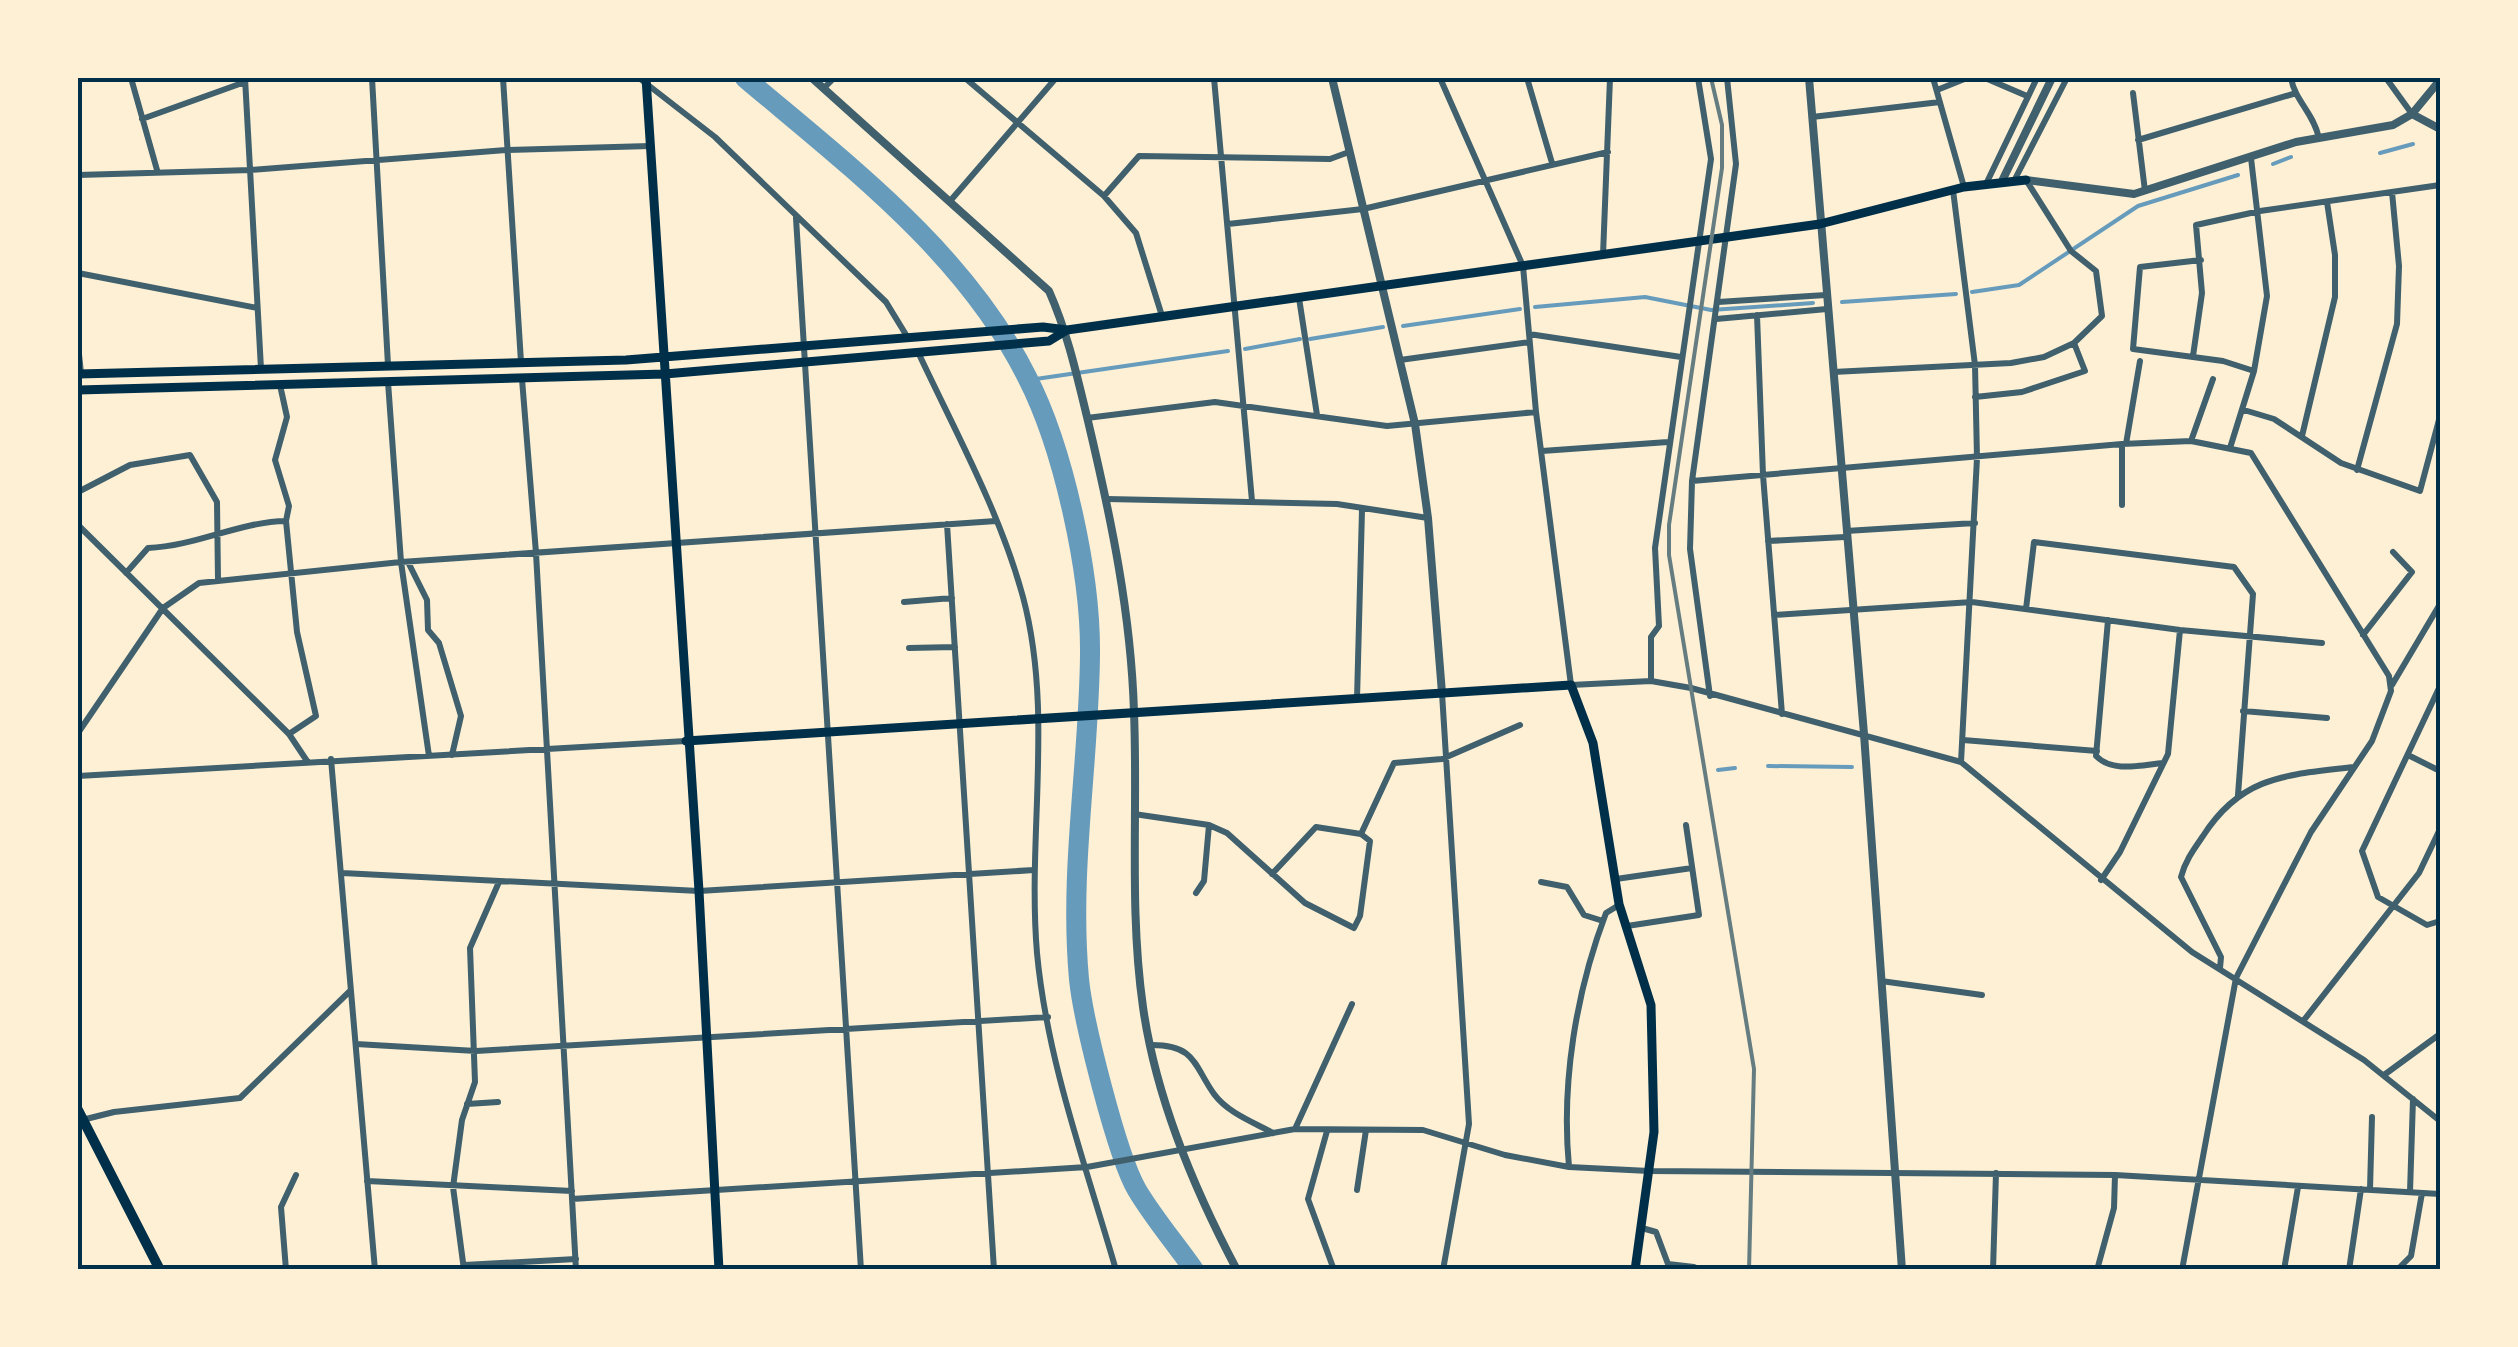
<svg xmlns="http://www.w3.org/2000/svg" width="2518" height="1347" font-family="Barlow,sans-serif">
<rect width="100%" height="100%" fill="#fdf0d5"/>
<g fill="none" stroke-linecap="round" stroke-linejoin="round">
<path stroke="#669bbc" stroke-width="4" d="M2380,153L2413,144
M2273,164L2291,157
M1972,292L2019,285L2138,206L2238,175
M1842,302L1956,294
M1535,307L1645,297L1711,310L1813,303
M1403,326L1520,309
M1310,339L1383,327
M1245,349L1300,339
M1029,380L1228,351
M1768,766L1852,767
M1718,770L1735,768"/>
<path stroke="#669bbc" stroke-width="20" d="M745,78C849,166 965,253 1027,377C1064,449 1091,575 1090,655C1089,763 1069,871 1079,979C1083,1020 1117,1156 1137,1190C1153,1217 1175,1243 1194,1270"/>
<path stroke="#3f606c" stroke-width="6" d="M131,78L157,170
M245,78L261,369
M372,78L388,365
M503,78L521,362
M639,78L715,137L886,302L908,338
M965,78L1104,196L1136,233L1162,316
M1214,78L1252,501
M1440,78L1523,266L1536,412L1571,685L1651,681L1691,688L1961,762L2192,952L2364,1060L2440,1121
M1527,78L1552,163
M1933,78L1964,187
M1985,78L2027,96
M2291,78C2295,101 2313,112 2319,138
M2386,78L2412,114
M823,89L834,78
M1937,90L1967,78
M2133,93L2145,191
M1812,117L1940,102
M142,119L245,82
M2138,140L2293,94
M78,175L251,170L506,150L650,146
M2015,179L2067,78
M1987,182L2037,78
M1953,190L1975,365L1977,458L1961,762
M1104,196L1139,156L1330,159L1349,152
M951,200L1056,78
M796,218L861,1270
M1228,224L1363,209L1608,152
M1603,255L1610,78
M2201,260L2140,267L2133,349L2223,361L2254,371
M78,273L257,308
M1299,298L1317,415
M1718,302L1826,295
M1757,315L1763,475L1782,714
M1716,319L1827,309
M1529,334L1681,357
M78,345L81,373
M918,352C955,431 1000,512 1023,597C1054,713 1027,835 1037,953C1047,1061 1086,1166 1116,1270
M2193,356L2202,293L2196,225L2260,211L2440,185
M1400,360L1529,342
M1833,372L2011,363L2044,357L2074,343L2102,316L2096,271L2071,251L2026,180
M522,379L536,553L576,1270
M388,382L401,562L429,756
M280,385L287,417L275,460L289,506L286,521L297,632L316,716L289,734
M1975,397L2022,392L2085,371L2074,343
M2244,410L2274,419L2341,463L2420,491L2440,416
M1087,418L1215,402L1387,426L1536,412
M2302,436L2335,297V255L2327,202
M2191,441L2213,379
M2122,444V505
M2126,444L2140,361
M2230,448L2254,371L2267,296L2251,158
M1542,451L1668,442
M2357,470L2397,324L2399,266L2392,192
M1692,481L2122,444L2191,441L2251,453L2389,676L2391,691L2372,741L2311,832L2236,978L2182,1270
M78,492L130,465L190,455L217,502L218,580
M1107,499L1337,504L1428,518
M947,524L994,1270
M78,525L289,734L307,761
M1846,531L1975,523
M1768,541L1845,537
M408,562L427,600L428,630L439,643L461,716L452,755
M126,573L148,548C197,546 238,522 286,521
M904,602L952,598
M2026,609L2034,542L2234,567L2253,594L2238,795
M1774,615L1972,602L2180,630L2322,643
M2108,620L2096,756C2113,773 2141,765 2163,763
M2363,635L2412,572L2393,552
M909,648L955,647
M1651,681V637L1659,626L1655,548L1711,159L1698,78
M2392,685L2440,604
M2440,686L2362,851L2378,897L2427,925L2440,921
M1442,693L1469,1124L1443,1270
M1710,696L1690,549L1692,481L1736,164L1727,78
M1357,699L1362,510
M2243,711L2327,718
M78,733L163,608L199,583L401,562L996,521
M1963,740L2097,751
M2408,755L2440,771
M331,759L375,1270
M78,776L686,741
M1134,814L1209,825L1227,833L1305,903L1354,928L1360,916L1370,841L1361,834
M342,873L699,891L1034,870
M1272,874L1316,827L1361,834L1394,763L1442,759L1520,725
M1616,879L1692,868
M2101,880L2120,852L2168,754L2180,630
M1541,882L1567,887L1584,915L1603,921
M1196,893L1204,881L1209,825
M1627,926L1699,915L1686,825
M2220,968L2221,957L2181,877C2185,861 2194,849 2203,836C2242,775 2287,775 2354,767
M1881,981L1982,995
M2304,1020L2419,873L2440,829
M356,1044L476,1051L1048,1017
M1152,1045C1196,1045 1194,1066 1214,1094C1228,1113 1253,1122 1273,1133
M2384,1075L2440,1034
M467,1104L498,1102
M78,1121L114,1112L240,1098L350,991
M1295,1129L1352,1004
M1327,1131L1308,1199L1334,1270
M1569,1167C1561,1083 1576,992 1606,913L1619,905
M367,1181L572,1191
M2370,1189L2372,1117
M1357,1190L1366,1130
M2410,1192L2413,1099
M572,1199L1087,1167L1295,1129L1423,1130L1505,1155L1569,1167L1649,1171L2115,1175L2440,1194
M1642,1228L1656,1232L1668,1264L1694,1267
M464,1265L576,1259
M286,1270L281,1207L296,1175
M464,1270L453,1187L462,1120L475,1082L470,948L499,882
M1993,1270L1996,1173
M2035,1270V1269
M2097,1270L2114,1208L2115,1175
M2284,1270L2298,1187
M2349,1270L2361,1189
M2397,1270L2411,1256L2422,1193"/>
<path stroke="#3f606c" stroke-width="8" d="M812,78L1049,291C1068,334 1077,376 1088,421C1111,518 1131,613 1134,712C1138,811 1129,909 1143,1007C1156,1099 1194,1189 1237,1270
M1332,78L1415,424L1428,518L1442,693
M1809,78L1864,734L1902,1270
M2412,114L2440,129
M2003,179L2052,78
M2026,180L2134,194L2296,142L2393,125L2412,114L2440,80"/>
<path stroke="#003049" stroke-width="9" d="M686,741L1571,685L1593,743L1619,904L1651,1005L1654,1132L1635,1270"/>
<path stroke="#003049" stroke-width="9" d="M646,78L699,891L719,1270
M78,374L626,360L1043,327L1067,330L1820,224L1964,187L2026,180
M78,390L665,374L1049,341L1067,330"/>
<path stroke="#003049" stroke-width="10" d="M78,1110L160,1270"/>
<path stroke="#657d81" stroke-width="4" d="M1711,78L1722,125V168L1669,525V555L1754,1069L1749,1270"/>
</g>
<rect width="2518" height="1347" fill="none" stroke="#fdf0d5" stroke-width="160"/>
<rect x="80" y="80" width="2358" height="1187" fill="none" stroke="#003049" stroke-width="4"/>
</svg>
